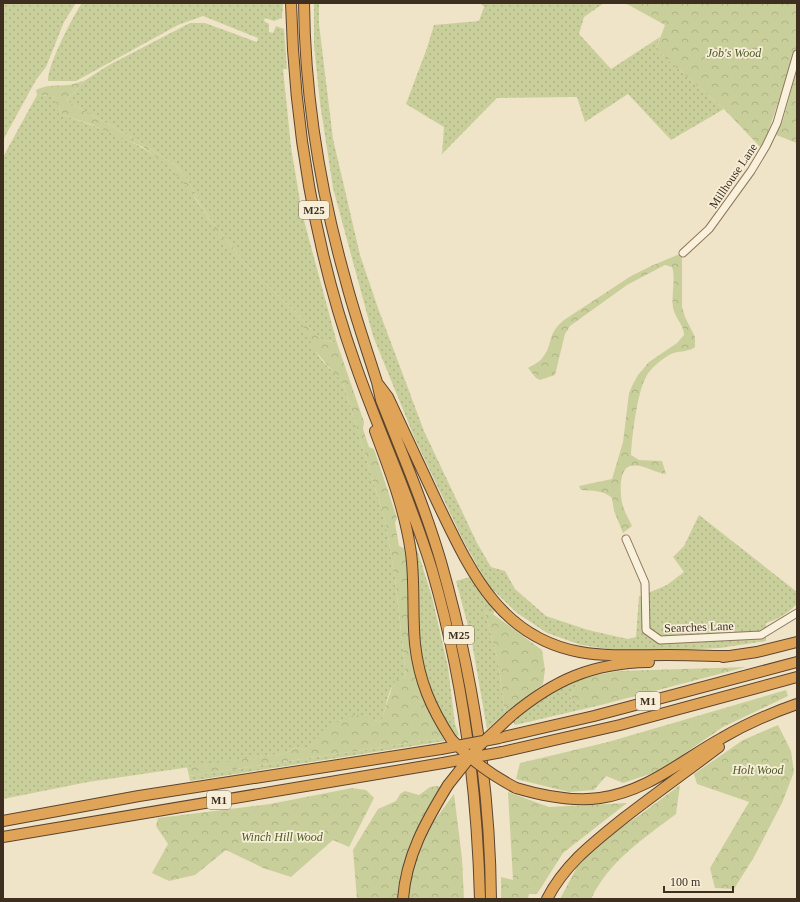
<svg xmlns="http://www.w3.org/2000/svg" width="800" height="902" font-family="'Times New Roman',serif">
<defs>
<pattern id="grass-dots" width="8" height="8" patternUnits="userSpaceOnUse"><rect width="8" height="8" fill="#c9cf9b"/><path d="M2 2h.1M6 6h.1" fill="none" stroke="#aeb285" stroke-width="1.8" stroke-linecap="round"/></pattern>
<pattern id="forest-crowns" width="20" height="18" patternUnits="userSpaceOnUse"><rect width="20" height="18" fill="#c9cf9b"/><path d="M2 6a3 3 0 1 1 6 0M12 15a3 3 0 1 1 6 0" fill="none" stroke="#aeb285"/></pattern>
</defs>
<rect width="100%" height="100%" fill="#f0e4c8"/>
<path fill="url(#grass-dots)" d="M3,3H76L64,22L46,67L36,80L3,140Z
M82,3H283L282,18L274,21L265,18L264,21L269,24V32L273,33L276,26L284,29L287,69H283L291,147L302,213L337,343L323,340L315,334L301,317L246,264L211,220L187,179L175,165L145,145L67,101L68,98L74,93L84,81L109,65L190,23H205L257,42L258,38L203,16L178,25L76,81H48C47,66 73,16 82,3Z
M314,3H319V24L333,139L360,255L378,308L424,431L477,543L491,567L505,571L515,589L546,616L588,630L628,639L636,637L639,596L648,598V593L667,585L684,572L673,557L684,546L699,515L797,592V604C787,614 779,619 766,623V641L720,648L677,650H615L581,645L547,633L517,613L488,585L463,540L415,439L373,336L333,188L320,103L314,45Z
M480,3H604L584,17L579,34L611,69L660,37L656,49L724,109L671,140L628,94L585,122L577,97L497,98L442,154L444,127L406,104L427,48L434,25L479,21L484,7Z
M37,95L52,96L63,115C104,129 157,147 184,182C202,206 215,233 236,257C255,279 280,296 299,318C308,330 311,346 320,358C327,367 336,373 343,383L385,520L395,577L406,677C386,680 388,707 381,722L374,720H341L304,750L297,747L286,753L88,782L3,799V157Z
M411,530L432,597L448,667L455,724L459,735L455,737L447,726L427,686L419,645Z
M470,577L484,598L495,610L493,614L485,612L498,661L505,713L487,729L471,637L456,581Z
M581,678L570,697L580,705H601L515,725L512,721L555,689Z
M443,738L445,741L190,781L189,776Z"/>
<path fill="url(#forest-crowns)" d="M625,3H797V48L762,149L724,109L656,49L665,25Z
M797,69V143L776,135L783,120Z
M82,81H84L74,93L68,98L67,101L145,145L175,165L187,179L211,220L246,264L301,317L315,334L323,340L337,343L364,422L363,429L369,447L374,449L397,518L395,523L399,546L404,548L408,567L413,662L422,695L443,738L189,776L187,767L286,753L297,747L304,750C317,739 340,715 357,715C365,716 373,720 381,722L393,684L396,679L406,677L395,577L385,520L343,383L315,351L299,318L244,266L223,243L197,200L173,170L143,147L90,124L63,115L52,96L37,95L36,90C50,82 67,89 82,81Z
M682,253V307L685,317L695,337V347C689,353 677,350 669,355C660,361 650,368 645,379C637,395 632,436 631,455L639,460L662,461L666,474C654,473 643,463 630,466C618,470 620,496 623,506C625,513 629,519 632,526L623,533L614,511L612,498C604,490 592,491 581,490L579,486L612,479L623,442L629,393L633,384L638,375L649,362L677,343L684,335C684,325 675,318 673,308C671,296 676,277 672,267L665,265L627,285L570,326L565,334L555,375L540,380L536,378L528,368C533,365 540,362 543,357C554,343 546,335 564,320L631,276L651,266Z
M485,612L493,614L542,650L545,670L543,684L505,713L498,661Z
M746,667L601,705H580L570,697L581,678L618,671Z
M786,690L788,696L723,727L659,771L623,783L606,776L594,790L569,792L516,779L520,763L608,742Z
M778,725L791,751L794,772L782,803L754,857L734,889L715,888L710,868L749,802L697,784L694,774L743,740Z
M680,785L676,814C643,839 609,861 591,899H560L577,867L602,840L641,814Z
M438,786L440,787C420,821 403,857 399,899H357L353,850L378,809L396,801L400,794L405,791L419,795L430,787Z
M352,788L366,790L374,798L349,847L333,840L291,877L263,868L226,850L195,875L169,881L152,873L168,844L156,826L158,818L270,804Z
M508,792L549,807L627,803L563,853L537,894H529L528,899H501V877L513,880Z
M454,794L462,858L464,899H409L410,880L425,833Z"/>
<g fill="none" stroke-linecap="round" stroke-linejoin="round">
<defs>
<path id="minor" d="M683,253L709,229L751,171L766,146L777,123L797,54
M626,539L645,583L646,630L660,640L761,635L797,613"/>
<path id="highway" d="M291,3C294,125 315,251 356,366C380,435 411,500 432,570C463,677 477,788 480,899
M304,3C305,95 320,189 345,278C354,313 366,347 377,382L381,400C402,453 425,507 441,562C472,671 490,785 491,899
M379,385L388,397C405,433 421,468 438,504C470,570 499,637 580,652C608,657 638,655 667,655C687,655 707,656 728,656
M375,431C390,471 405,510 411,553C415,583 412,613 415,644C419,681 431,708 451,739
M723,657L757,652L797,642
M511,716C554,680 592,663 649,662
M499,738L594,716L797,662
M502,752L620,725L797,677
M516,788C543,796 572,802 600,798C648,791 682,760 722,738C746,724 771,713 797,704
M3,821L139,796L441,749
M3,837L443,763
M403,899C406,856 426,821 448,785
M547,899C565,864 593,843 624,818C655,794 687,771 719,747"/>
</defs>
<use href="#minor" stroke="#8d765c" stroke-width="9"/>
<use href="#highway" stroke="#5b4430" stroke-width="12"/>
<use href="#minor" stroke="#faf1dc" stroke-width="7"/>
<use href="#highway" stroke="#e0a458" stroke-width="10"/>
<defs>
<path id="highway-bridge" d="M451,739C472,761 490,774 516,788
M441,749L499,738
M443,763L502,752
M448,785L479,746L511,716"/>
</defs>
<use href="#highway-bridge" stroke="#5b4430" stroke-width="12" stroke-linecap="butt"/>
<use href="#highway-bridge" stroke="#e0a458" stroke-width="10"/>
</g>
<g text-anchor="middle" stroke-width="3.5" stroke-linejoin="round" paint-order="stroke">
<g fill="#f7eed8" stroke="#756857" stroke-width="1">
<rect x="299" y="201" width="30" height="18" rx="3"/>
<rect x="444" y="626" width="30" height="18" rx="3"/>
<rect x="636" y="692" width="24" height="18" rx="3"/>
<rect x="207" y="791" width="24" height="18" rx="3"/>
</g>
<g font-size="11" font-weight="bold" fill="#3d2e20">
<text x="314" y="214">M25</text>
<text x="459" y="639">M25</text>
<text x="648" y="705">M1</text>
<text x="219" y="804">M1</text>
</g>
<g font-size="12" font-style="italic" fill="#4d5a26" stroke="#f7eed8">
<text x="734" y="57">Job's Wood</text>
<text x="758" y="774">Holt Wood</text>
<text x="282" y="841">Winch Hill Wood</text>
</g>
<g font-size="12" fill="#3d2e20" stroke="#f7eed8">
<text transform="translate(733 176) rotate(-56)" y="4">Millhouse Lane</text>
<text transform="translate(699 627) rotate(-2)" y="4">Searches Lane</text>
</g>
</g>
<rect width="800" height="902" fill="none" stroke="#3d2e20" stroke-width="8"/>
<path d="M664 886v6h69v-6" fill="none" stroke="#3d2e20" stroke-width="2"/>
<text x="670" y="886" font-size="12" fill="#3d2e20" stroke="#f7eed8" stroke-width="3" paint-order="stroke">100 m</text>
</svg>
